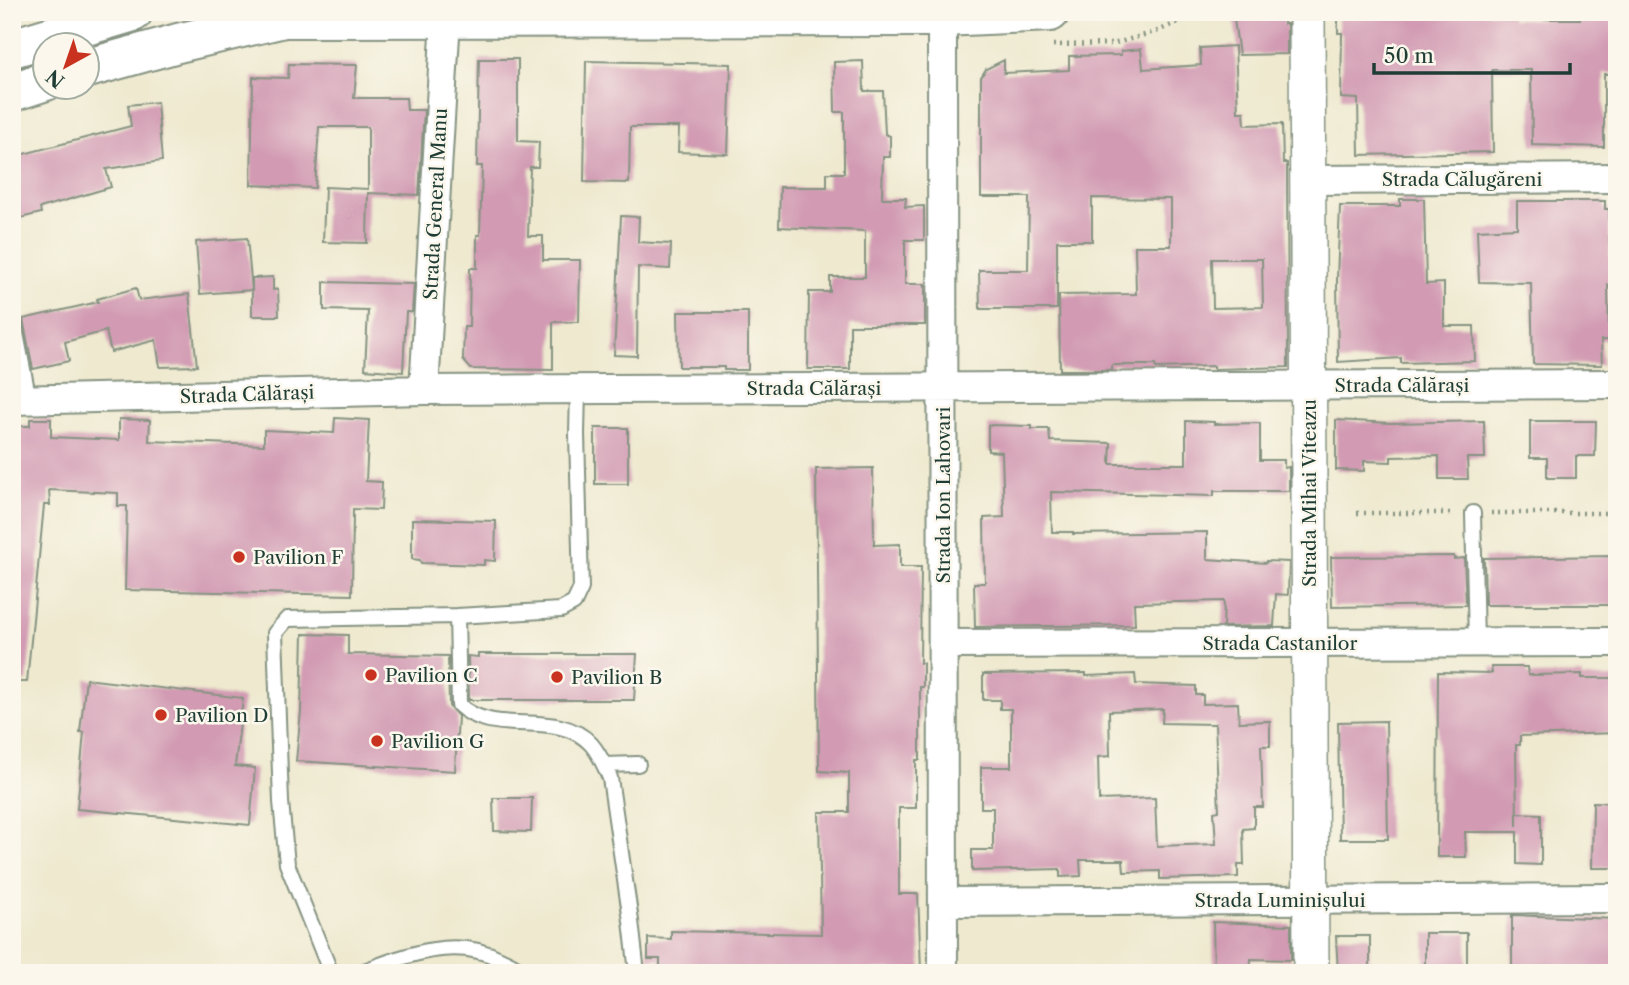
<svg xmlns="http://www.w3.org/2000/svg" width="1629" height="985" font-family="'Libre Caslon Text',serif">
<rect width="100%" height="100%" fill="#fbf7ec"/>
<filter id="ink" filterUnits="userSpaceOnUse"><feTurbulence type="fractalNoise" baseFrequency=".0143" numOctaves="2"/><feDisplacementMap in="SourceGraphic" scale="14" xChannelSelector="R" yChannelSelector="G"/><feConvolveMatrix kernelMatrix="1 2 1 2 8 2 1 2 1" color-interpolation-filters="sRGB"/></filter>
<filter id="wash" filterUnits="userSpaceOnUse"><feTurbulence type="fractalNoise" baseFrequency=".00686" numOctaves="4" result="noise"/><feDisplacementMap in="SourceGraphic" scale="28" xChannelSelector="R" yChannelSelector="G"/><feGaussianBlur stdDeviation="1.57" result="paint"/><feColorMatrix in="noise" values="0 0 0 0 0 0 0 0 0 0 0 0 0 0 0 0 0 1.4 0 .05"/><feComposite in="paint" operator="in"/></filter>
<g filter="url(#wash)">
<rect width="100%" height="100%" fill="#eee9cf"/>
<g id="blocks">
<path fill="#d29bb3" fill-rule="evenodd" d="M1233,12H1283L1284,24H1287V54L1239,55Z
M1338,12H1512V19H1580V12H1617V74H1604V147L1532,145L1531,70H1492L1493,152L1359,155L1358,99L1341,98L1342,33H1338Z
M1235,46L1238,112H1244L1245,125L1282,124L1283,163H1287L1288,367L1214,369V366L1156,368L1155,365H1112V370H1060L1059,295L1136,294L1135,246H1171V199L1092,198V241H1057V309H980L979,270H1028L1029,197H981V77L986,69L1004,60V73L1069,70V56L1121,55V51L1141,49L1143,69L1201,65L1200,48ZM1212,259H1262L1263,307L1213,308Z
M479,59H518V141L539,142L538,167H530L528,236H543V260H580L579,322H553V370L471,369L463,360L464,327H469L470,268H477V235H480L482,166H477Z
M586,61L731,64L728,154L678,152L679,127H630L629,183L584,182Z
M863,61L864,91H883L885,134L890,136V157H883L882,198H906L905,207L924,206V240H905V284H925V325H850V369H808L809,292H830V277H865V231L779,227L780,187H827V173H844V112H835L834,62Z
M289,64L357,65L354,98H406L407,110H424L419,195L368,193L367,243L323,242L325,187L368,189V127H319L315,188L251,185L253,77L288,78Z
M157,102L162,161L106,169L111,187L40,208L41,213L12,220V157L131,126L128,105Z
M1400,199H1424L1426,284L1444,283V326H1474L1475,361L1401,363V358L1338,362L1337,279L1340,206H1400Z
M1517,201H1605V209H1609L1610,257H1617V285H1608L1609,340H1601L1602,365L1533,364L1531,283L1479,282L1477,230L1517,228Z
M621,216L639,217L638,242L671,244L670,269L638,267L637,356L614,355Z
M247,238L252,290L200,294L196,242Z
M273,277V290L278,289L279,316H252V278Z
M324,282L414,284L412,312H406L403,372L365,369L368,311L324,310Z
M136,288L139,300L189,294L197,366L160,367L156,340L111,352L106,331L65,342L69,361L33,369L23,319L98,302L97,299Z
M678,312H748V370H724V367H679Z
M335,418L369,420L366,481L382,482L381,510L353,509L352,595L125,590L127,506H118V493L49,490L50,505H44L27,682H12V426H30V419H51V437L119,440V419L150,420L149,441L264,445V430L334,433Z
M1336,420L1391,423L1484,421L1485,458H1467L1468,479H1439V456L1391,457V462L1364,461V471L1336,470Z
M1186,421L1214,422V424L1260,423V460H1284V468L1289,467V491H1214V496L1051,492L1052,532H1073V534L1207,532V559L1266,563V561L1289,562L1288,595L1276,594L1274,626L1223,627L1224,601L1134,603L1135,625L975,627L974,583H985L984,518L1004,517L1002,452L988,451V425L1032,426V429H1049L1050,441L1111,443L1110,464H1186Z
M1530,421H1596L1595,456H1576V478H1547V458H1530Z
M595,428H628V484H595Z
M873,468L874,545L900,544V567H921L920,663H923V687H920V760H916V808H899V894H918L921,970H838V973H660V959H648V938L671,939V931L821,934L819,812H849V773L819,771L816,469Z
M412,519L496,521L495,561L484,560V565L421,563L420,560L412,559Z
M1454,556V559L1464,558L1466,605L1332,607L1331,557Z
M1613,556L1614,605H1485L1484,558Z
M303,634L348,635V654L448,656L449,706L458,716L455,771L296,761L301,711Z
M478,654H637L634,700H469L468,656L478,657Z
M1491,667H1527L1528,675L1582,674V678H1617V733L1520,736V745H1516L1517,826V813L1541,814V865L1517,864V832H1465L1466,857H1437L1438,672L1492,673Z
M1086,673V676L1135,674L1136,684L1196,686V695H1203V704L1238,703L1239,722L1270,721V746H1261L1263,807H1254V828L1243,829L1244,865H1238V877L1160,879V871L1124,872L1123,860H1080L1081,876L1060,877V869L972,871V850H993V808H981V767H1011V709H1000V700H983V674ZM1163,709L1162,723L1215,724L1219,811L1214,812L1216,844L1157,846L1155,798L1099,800L1098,757L1110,756L1109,711Z
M86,679L243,698L235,766L255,768L250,825L77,809L84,732H80Z
M1386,721L1388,839H1340L1338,722Z
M493,798H532L531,832L494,831Z
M1593,802L1617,803V868H1592Z
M1512,915L1617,919V973H1512Z
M1213,922L1291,925V960L1251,959L1250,973H1214Z
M1425,933H1467V973H1425Z
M1336,936H1370V973H1338Z"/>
</g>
</g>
<g filter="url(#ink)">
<use href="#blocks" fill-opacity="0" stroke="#869382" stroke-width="2"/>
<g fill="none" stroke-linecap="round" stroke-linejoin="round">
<defs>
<path id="service" d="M12,313L29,400
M1473,513L1476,642
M457,616L459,705C494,739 557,707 591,744C600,754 605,767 610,778L631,921L637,973
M604,765L638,764
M331,973L287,864L281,802L275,633L287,619L457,616L561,610L574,603L581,588L577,434L578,389
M359,973C404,956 454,935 500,959C508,963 517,966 523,973"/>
<path id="minor" d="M942,17L943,973
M1308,180L1617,178
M424,390L446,18
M12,400L424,390L1617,384
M943,644L1617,642
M943,902L1617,898"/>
<path id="tertiary" d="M1307,12L1311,973"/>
<path id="secondary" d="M12,48L133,12
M88,68L178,43L284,18L942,17L1050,12
M12,92L46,81"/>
</defs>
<use href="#service" stroke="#869382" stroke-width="18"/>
<use href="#minor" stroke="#869382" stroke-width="32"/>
<use href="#tertiary" stroke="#869382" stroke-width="38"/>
<use href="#secondary" stroke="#869382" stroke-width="42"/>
<path stroke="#869382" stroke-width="4.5" stroke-dasharray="2 5" stroke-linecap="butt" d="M1053,45L1113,44L1158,31L1201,12
M1357,513H1454
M1491,513H1617"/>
<use href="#service" stroke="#fff" stroke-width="14"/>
<use href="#minor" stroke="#fff" stroke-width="28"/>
<use href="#tertiary" stroke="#fff" stroke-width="35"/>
<use href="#secondary" stroke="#fff" stroke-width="38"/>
</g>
</g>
<g fill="#c8321e" stroke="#fbf7ec" stroke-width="2.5">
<circle cx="239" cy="557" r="7"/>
<circle cx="371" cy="675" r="7"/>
<circle cx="557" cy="677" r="7"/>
<circle cx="161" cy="715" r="7"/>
<circle cx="377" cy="741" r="7"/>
</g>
<g text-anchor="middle" stroke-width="5" stroke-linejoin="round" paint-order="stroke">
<g font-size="19" fill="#1f3d34" stroke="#fbf7ec">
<text x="1462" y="186">Strada Călugăreni</text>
<text transform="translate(435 204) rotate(-87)" y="7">Strada General Manu</text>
<text x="1402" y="392">Strada Călărași</text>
<text x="814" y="395">Strada Călărași</text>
<text transform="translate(247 394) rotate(-2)" y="7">Strada Călărași</text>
<text transform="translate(1309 493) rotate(-90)" y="7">Strada Mihai Viteazu</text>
<text transform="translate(943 495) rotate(-90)" y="7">Strada Ion Lahovari</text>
<text x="1280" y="650">Strada Castanilor</text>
<text x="1280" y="907">Strada Luminișului</text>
</g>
<g font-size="19" fill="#1f3d34" stroke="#fbf7ec" text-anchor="start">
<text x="253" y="564">Pavilion F</text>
<text x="385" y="682">Pavilion C</text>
<text x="571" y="684">Pavilion B</text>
<text x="175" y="722">Pavilion D</text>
<text x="391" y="748">Pavilion G</text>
</g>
</g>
<rect width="1629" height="985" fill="none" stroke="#fbf7ec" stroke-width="42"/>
<g transform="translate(66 66) rotate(220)"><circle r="33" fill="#fbf7ec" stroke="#a3ada2" stroke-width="2"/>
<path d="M0-5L12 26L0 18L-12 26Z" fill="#c8321e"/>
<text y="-10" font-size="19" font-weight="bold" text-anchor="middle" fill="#1f3d34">N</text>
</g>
<path d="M1374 63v10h196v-10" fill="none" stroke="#1f3d34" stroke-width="3.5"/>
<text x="1384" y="63" font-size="21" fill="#1f3d34" stroke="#fbf7ec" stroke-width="5" paint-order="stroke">50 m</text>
</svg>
